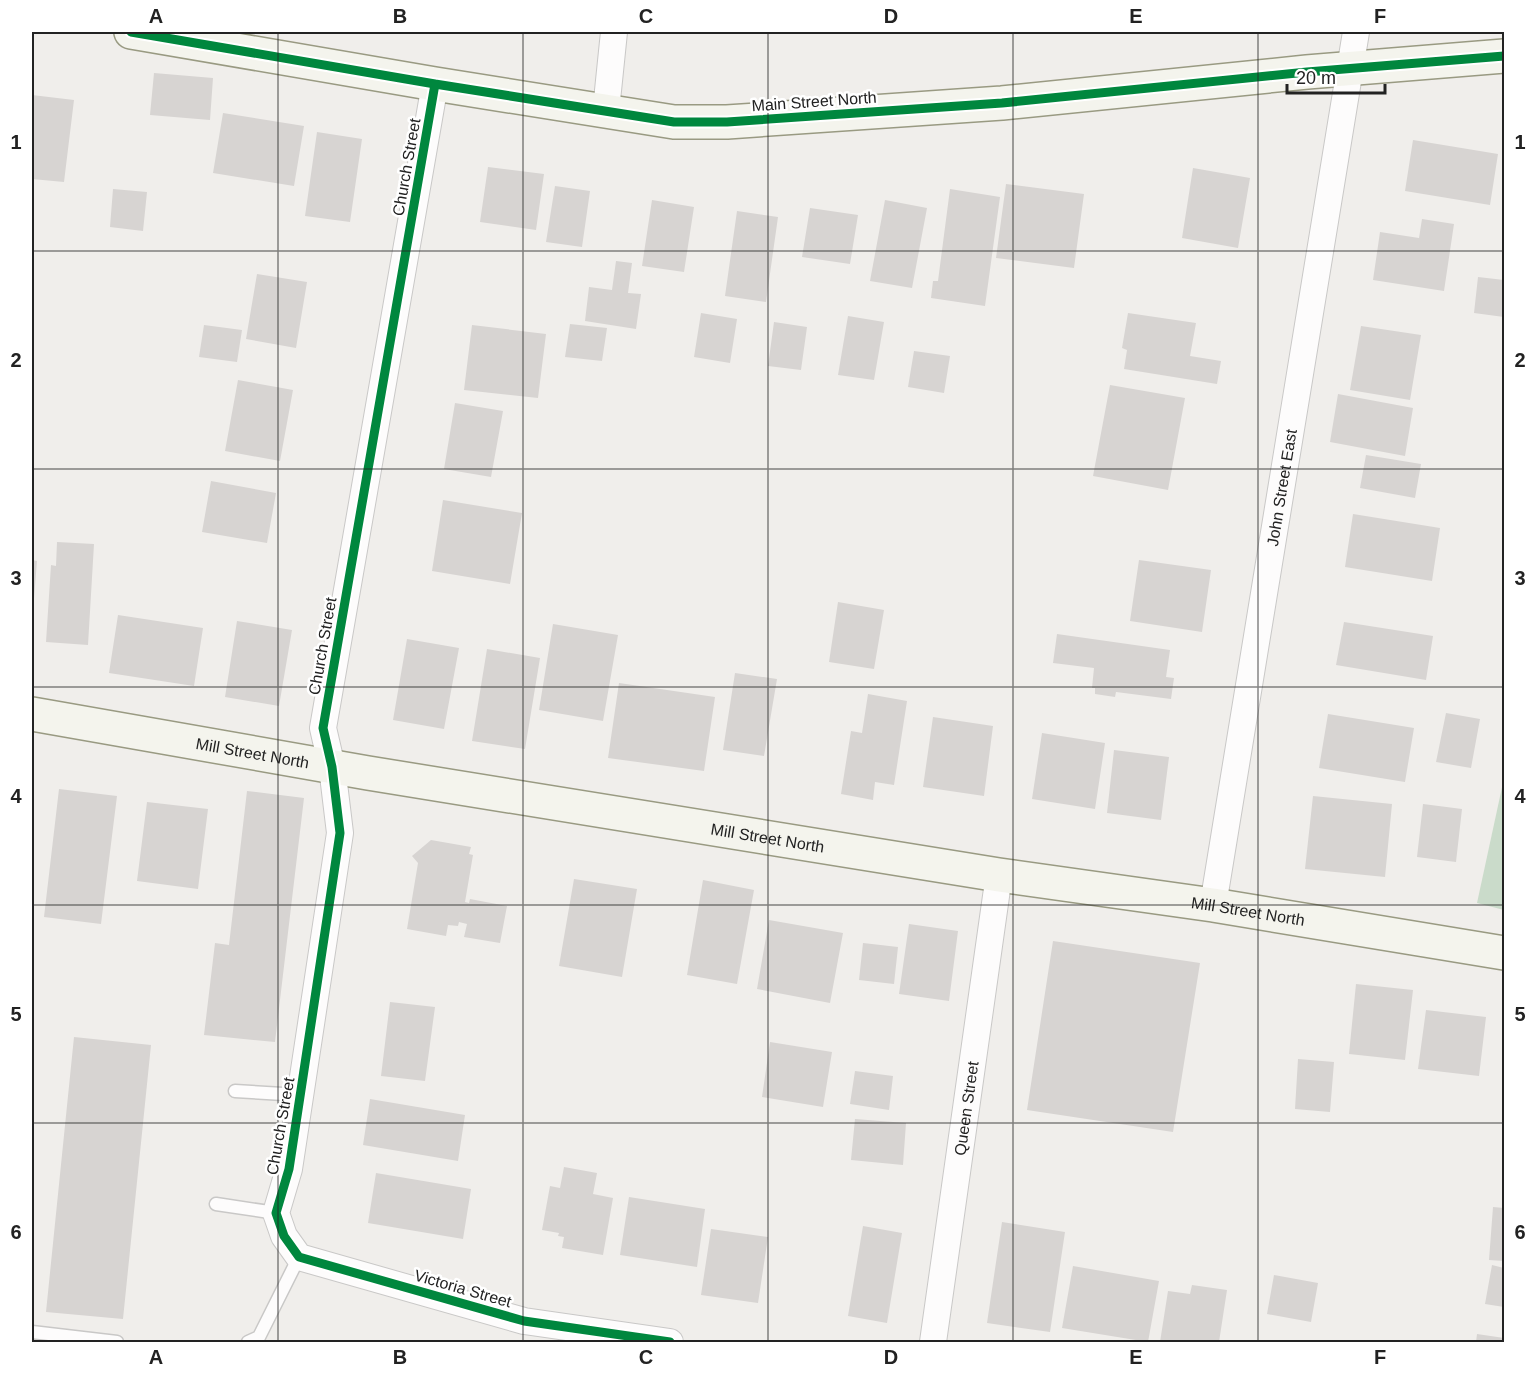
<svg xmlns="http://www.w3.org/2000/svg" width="1536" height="1374" font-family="Arial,sans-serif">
<rect width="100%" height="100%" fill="#f0eeeb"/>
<path fill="#cadbca" d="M1504,778V910L1477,903Z"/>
<path fill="#d7d4d2" d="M154,73L213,78L210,120L150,115Z
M32,95L74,100L64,182L32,179Z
M223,113L304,126L294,186L213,173Z
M317,132L362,139L350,222L305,216Z
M1413,140L1498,154L1490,205L1405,191Z
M488,167L544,174L536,230L480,222Z
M1193,168L1250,178L1238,248L1182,238Z
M1006,184L1084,194L1074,268L996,258Z
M555,186L590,191L582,247L546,242Z
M113,189L147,192L143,231L110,227Z
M950,189L1000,197L985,306L931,298L933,281H938Z
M652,200L694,207L684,272L642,266Z
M885,200L927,208L912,288L870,281Z
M810,208L858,215L850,264L802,257Z
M737,211L778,217L766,302L725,296Z
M1422,219L1454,224L1444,291L1373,280L1380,232L1419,238Z
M616,261L632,263L628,293L641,294L636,329L585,321L589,287L612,290Z
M257,274L307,282L296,348L246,339Z
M1478,277L1504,280V317L1474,313Z
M701,313L737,319L730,363L694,357Z
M1128,313L1196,323L1190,356L1221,361L1217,384L1124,369L1127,350L1122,348Z
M848,316L884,322L874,380L838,375Z
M774,322L807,327L801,370L768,366Z
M570,324L607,328L602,361L565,357Z
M204,325L242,330L237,362L199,357Z
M472,325L546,334L538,398L464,390Z
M1361,326L1421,335L1410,400L1350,390Z
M914,351L950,356L944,393L908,387Z
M238,380L293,390L280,461L225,451Z
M1110,385L1185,398L1168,490L1093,476Z
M1338,394L1413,408L1405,456L1330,442Z
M455,403L503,411L491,477L444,469Z
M1366,455L1421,464L1415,498L1360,488Z
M211,481L276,493L267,543L202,532Z
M443,500L522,513L510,584L432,571Z
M1353,514L1440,528L1432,581L1345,567Z
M57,542L94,544L88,645L46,642L51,565L56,566Z
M32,560L37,561L33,611H32Z
M1139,560L1211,570L1202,632L1130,621Z
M838,602L884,610L874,669L829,662Z
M118,615L203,628L194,686L109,673Z
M237,621L292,630L279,706L225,697Z
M1344,622L1433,636L1426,680L1336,665Z
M553,624L618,635L603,721L539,710Z
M1057,634L1170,650L1166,677L1174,678L1171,699L1116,692L1115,697L1095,694V688H1092L1094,668L1053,663Z
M407,639L459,648L444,729L393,720Z
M487,649L540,658L525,749L472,741Z
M735,673L777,679L764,756L723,750Z
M619,683L715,697L704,771L608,758Z
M868,694L907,701L894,785L875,782L873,800L841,794L851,731L862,733Z
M1446,713L1480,719L1471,768L1436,762Z
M1328,714L1414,728L1405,782L1319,768Z
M933,717L993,726L984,796L923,787Z
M1042,733L1105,743L1095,809L1032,799Z
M1114,750L1169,757L1161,820L1107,813Z
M59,789L117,796L101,924L44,917Z
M247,791L304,798L275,1042L204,1035L215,943L229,945Z
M1313,796L1392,804L1385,877L1305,869Z
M147,802L208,809L198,889L137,881Z
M1423,804L1462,809L1456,862L1417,857Z
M431,840L471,847L469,854L473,855L465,902L469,903L470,899L507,906L500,943L464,937L467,924L459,922L458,926L448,925L446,936L407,929L418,863L412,856Z
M574,879L637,889L622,977L559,966Z
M703,880L754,890L737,984L687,975Z
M769,920L843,933L830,1003L757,989Z
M909,924L958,931L949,1001L899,994Z
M1053,941L1200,963L1173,1132L1027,1110Z
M863,943L898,947L894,984L859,980Z
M1356,984L1413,990L1405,1060L1349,1054Z
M390,1002L435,1007L425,1081L381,1076Z
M1426,1010L1486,1017L1479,1076L1418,1069Z
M74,1037L151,1045L123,1319L46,1312Z
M770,1042L832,1052L823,1107L762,1097Z
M1298,1059L1334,1062L1330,1112L1295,1109Z
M855,1071L893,1076L889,1110L850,1104Z
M370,1099L465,1115L458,1161L363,1145Z
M855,1119L906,1123L903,1165L851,1160Z
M564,1167L597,1173L593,1194L613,1198L603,1255L562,1248L564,1237L558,1236L559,1233L542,1230L550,1186L560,1188Z
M376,1173L471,1189L463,1239L368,1223Z
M629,1197L705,1209L697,1267L620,1255Z
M1493,1207L1504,1208V1261L1489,1260Z
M1002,1222L1065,1232L1050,1332L987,1323Z
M863,1226L902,1233L887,1323L848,1316Z
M711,1229L768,1237L758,1303L701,1295Z
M1492,1265L1504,1268V1307L1485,1304Z
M1073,1266L1159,1281L1148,1342L1062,1328Z
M1274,1275L1318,1283L1311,1322L1267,1314Z
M1192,1285L1227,1290L1219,1342H1160L1168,1291L1190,1294Z
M1477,1334L1504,1338V1342H1476Z"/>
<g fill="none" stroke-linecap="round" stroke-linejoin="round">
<defs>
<path id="lane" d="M235,1091L300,1095
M216,1204L276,1213
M32,1332L117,1342
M248,1342L259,1337L299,1257"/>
<g id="street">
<path d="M435,84L323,728L332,767L340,833L289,1169L276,1213L284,1236L299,1257L524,1321L670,1342"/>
<path d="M606,110L614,32"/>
<path id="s1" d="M1213,905L1356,32"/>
<path id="s2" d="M933,1342L999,875"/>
</g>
<g id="secondary">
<path d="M131,32L435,84L674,122H727L1002,103L1307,72L1504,56"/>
<path id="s3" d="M32,714L368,773L999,875L1213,905L1504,953"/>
</g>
</defs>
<use href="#lane" stroke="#c9c8c7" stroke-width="15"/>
<use href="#street" stroke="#c9c8c7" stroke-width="28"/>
<use href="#secondary" stroke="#999a82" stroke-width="36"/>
<use href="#lane" stroke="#fdfcfc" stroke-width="12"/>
<use href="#street" stroke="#fdfcfc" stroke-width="26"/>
<use href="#secondary" stroke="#f4f4ed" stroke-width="33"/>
<defs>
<path id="cycleway" d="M131,32L435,84L674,122H727L1002,103L1307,72L1504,56
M435,84L323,728L332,767L340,833L289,1169L276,1213L284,1236L299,1257L524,1321L670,1342"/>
</defs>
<use href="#cycleway" stroke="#fff" stroke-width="13"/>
<use href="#cycleway" stroke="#00873e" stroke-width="9"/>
</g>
<path fill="none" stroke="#222" stroke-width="1.5" stroke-opacity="0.55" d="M278,32V1342M523,32V1342M768,32V1342M1013,32V1342M1258,32V1342M32,251H1504M32,469H1504M32,687H1504M32,905H1504M32,1123H1504"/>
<g text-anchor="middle" stroke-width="5" stroke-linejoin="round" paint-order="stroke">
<g font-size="16" fill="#222" stroke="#fff">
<text transform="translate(814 101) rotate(-4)" y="6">Main Street North</text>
<text transform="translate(406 167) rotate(-80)" y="6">Church Street</text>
<text dy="6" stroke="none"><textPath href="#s1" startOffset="423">John Street East</textPath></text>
<text transform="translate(322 646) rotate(-80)" y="6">Church Street</text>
<text dy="6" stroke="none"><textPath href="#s3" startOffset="224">Mill Street North</textPath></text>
<text dy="6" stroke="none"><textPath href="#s3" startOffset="746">Mill Street North</textPath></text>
<text dy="6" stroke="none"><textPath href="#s3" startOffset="1232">Mill Street North</textPath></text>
<text dy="6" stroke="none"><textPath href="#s2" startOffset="236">Queen Street</textPath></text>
<text transform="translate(280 1126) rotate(-80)" y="6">Church Street</text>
<text transform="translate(463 1288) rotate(16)" y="6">Victoria Street</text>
</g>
</g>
<rect width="1536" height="1374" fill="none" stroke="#ffffff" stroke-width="66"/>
<path d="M1287 84v9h98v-9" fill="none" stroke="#222222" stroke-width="3"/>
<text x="1296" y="84" font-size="18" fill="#222222" stroke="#ffffff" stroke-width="4.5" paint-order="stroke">20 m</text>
<rect x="33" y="33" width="1470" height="1308" fill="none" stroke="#222" stroke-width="2"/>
<g font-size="20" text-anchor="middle" font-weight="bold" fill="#222">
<text x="156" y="23">A</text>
<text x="400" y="23">B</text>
<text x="646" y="23">C</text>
<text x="891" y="23">D</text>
<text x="1136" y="23">E</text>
<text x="1380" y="23">F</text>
<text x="16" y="149">1</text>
<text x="1520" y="149">1</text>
<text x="16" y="367">2</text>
<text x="1520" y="367">2</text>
<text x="16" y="585">3</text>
<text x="1520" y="585">3</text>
<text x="16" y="803">4</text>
<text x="1520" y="803">4</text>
<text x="16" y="1021">5</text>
<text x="1520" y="1021">5</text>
<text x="16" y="1239">6</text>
<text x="1520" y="1239">6</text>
<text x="156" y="1364">A</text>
<text x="400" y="1364">B</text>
<text x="646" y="1364">C</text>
<text x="891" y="1364">D</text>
<text x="1136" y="1364">E</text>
<text x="1380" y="1364">F</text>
</g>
</svg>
